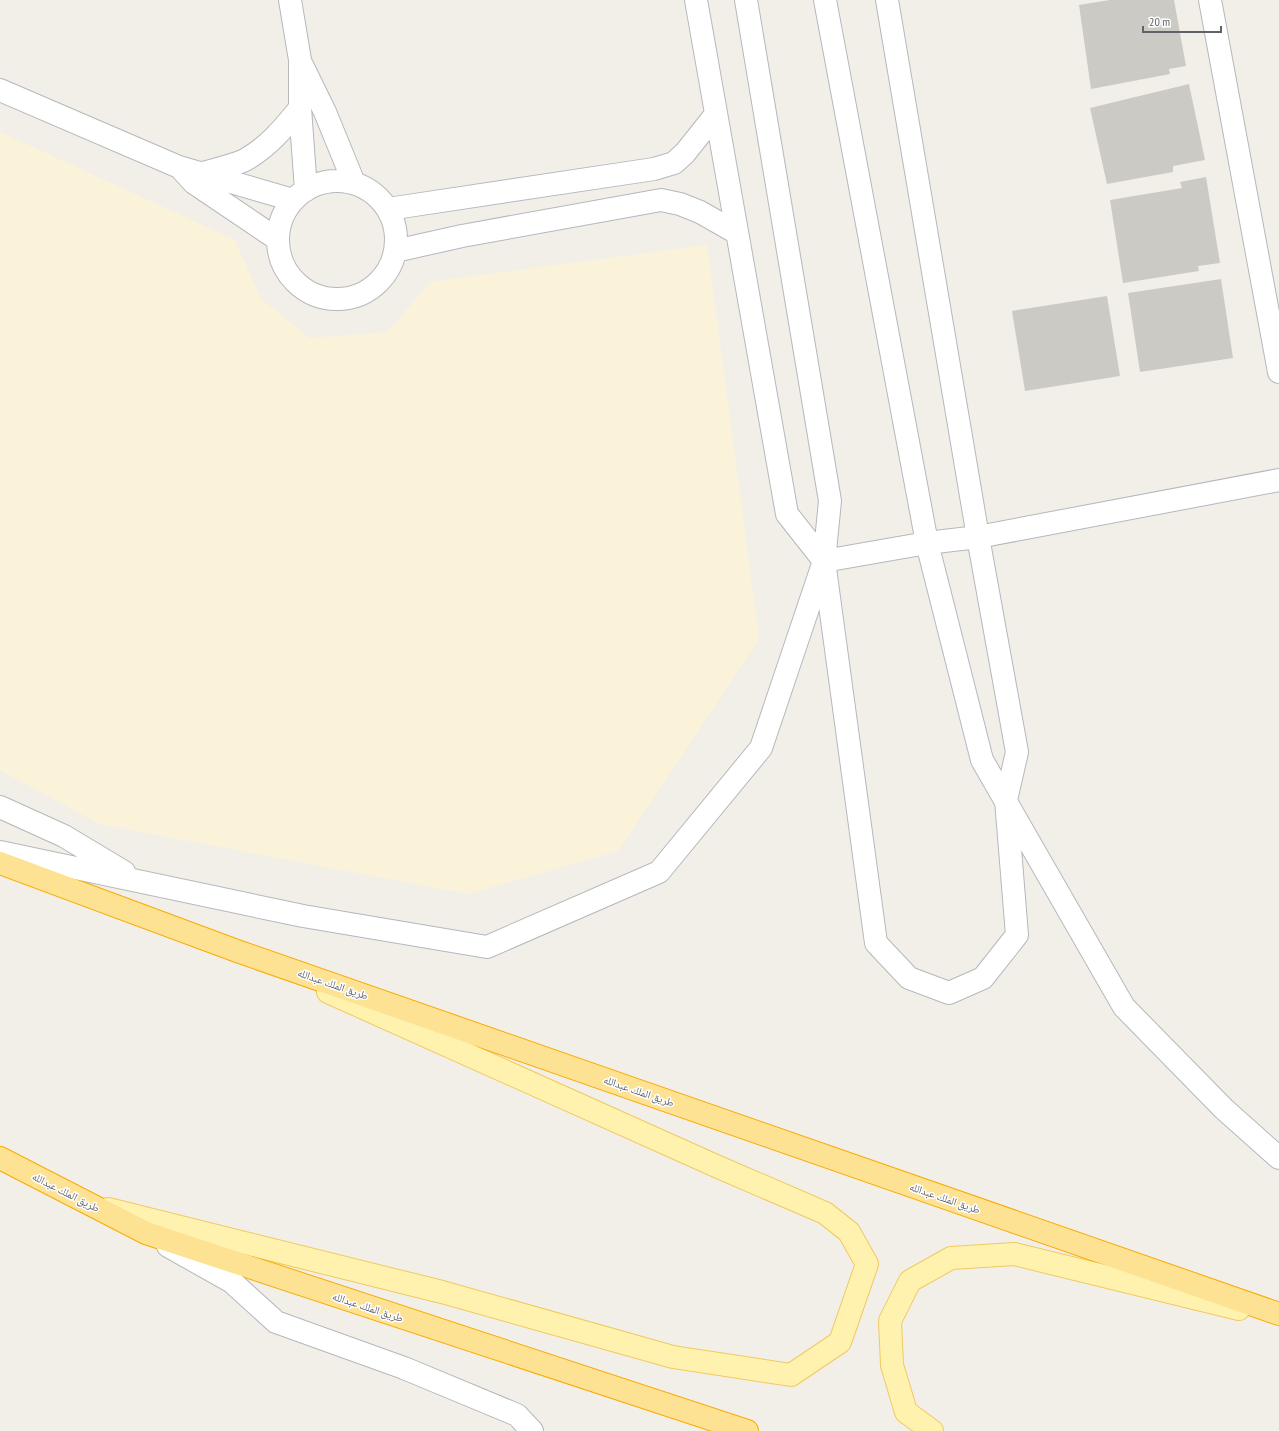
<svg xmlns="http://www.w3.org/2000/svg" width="1279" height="1431" font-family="'PT Sans Narrow','Noto Naskh Arabic',sans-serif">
<rect width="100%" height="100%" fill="#f1efe8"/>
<path fill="#fbf3d9" d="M0,132L235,240L261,299L310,338L388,332L430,282L707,245L759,639L618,851L468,894L100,824L0,770Z"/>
<path fill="#cccac5" d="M1110,0H1174L1186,66L1169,69L1170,74L1091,89L1079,5Z
M1189,84L1205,160L1173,166V172L1107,184L1090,108Z
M1206,177L1220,263L1198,266L1199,271L1123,283L1110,200L1182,188L1180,182Z
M1221,279L1233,358L1140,372L1128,293Z
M1107,296L1120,376L1025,391L1012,311Z"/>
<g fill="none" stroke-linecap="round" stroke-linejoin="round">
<defs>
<path id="minor" d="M290,0L300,60V108L306,190
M696,0L787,514L824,561L876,943L909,978L949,993L983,978L1017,935L1006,800L1017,752L978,537L887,0
M825,0L927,543L982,760L1124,1007L1224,1109L1279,1158
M1210,0L1279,372
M302,65L325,112L354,183
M0,90L179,167L293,200
M183,171L194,183L277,239
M203,173C216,169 232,166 245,160C268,147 283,129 300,108
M278 240a59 59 0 1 1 118 0a59 59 0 1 1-118 0Z
M388,209L654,169L674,163L685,153L716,114
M395,251L462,236L661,200L680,204L700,212L737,233
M824,561L927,543L978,537L1279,480
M0,807L64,836L124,872
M0,852L303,916L487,947L659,872L761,748L824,561L830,501L746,0
M168,1246L232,1282L276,1322L404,1368L517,1415L532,1431"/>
<path id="major" d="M108,1209L442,1292L673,1357L791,1375L840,1342L867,1264L849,1232L825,1213L716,1166L328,992
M932,1431L906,1412L892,1365L890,1321L910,1281L951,1258L1014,1254L1239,1309"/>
<path id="highway" d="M0,863L237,951L1279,1314
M0,1158L146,1233L747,1431"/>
</defs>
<use href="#minor" stroke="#b5b8bc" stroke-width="24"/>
<use href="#major" stroke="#f2c960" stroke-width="24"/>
<use href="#highway" stroke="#f9ab00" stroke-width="24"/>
<use href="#minor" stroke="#fff" stroke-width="22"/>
<use href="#major" stroke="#fff2af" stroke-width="22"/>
<use href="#highway" stroke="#fde293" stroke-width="22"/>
</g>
<g text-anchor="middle" stroke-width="3" stroke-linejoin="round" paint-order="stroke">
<g font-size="11" fill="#5f6368" stroke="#fff">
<text transform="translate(333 984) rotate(19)" y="4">طريق الملك عبدالله</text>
<text transform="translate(639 1091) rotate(19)" y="4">طريق الملك عبدالله</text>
<text transform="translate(66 1192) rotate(27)" y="4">طريق الملك عبدالله</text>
<text transform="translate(945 1198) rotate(19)" y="4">طريق الملك عبدالله</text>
<text transform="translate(368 1307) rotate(18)" y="4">طريق الملك عبدالله</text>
</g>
</g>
<path d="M1143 26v6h78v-6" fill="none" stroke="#5f6368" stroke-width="2"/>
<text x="1149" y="26" font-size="12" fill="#5f6368" stroke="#ffffff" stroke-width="3" paint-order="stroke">20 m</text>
</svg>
